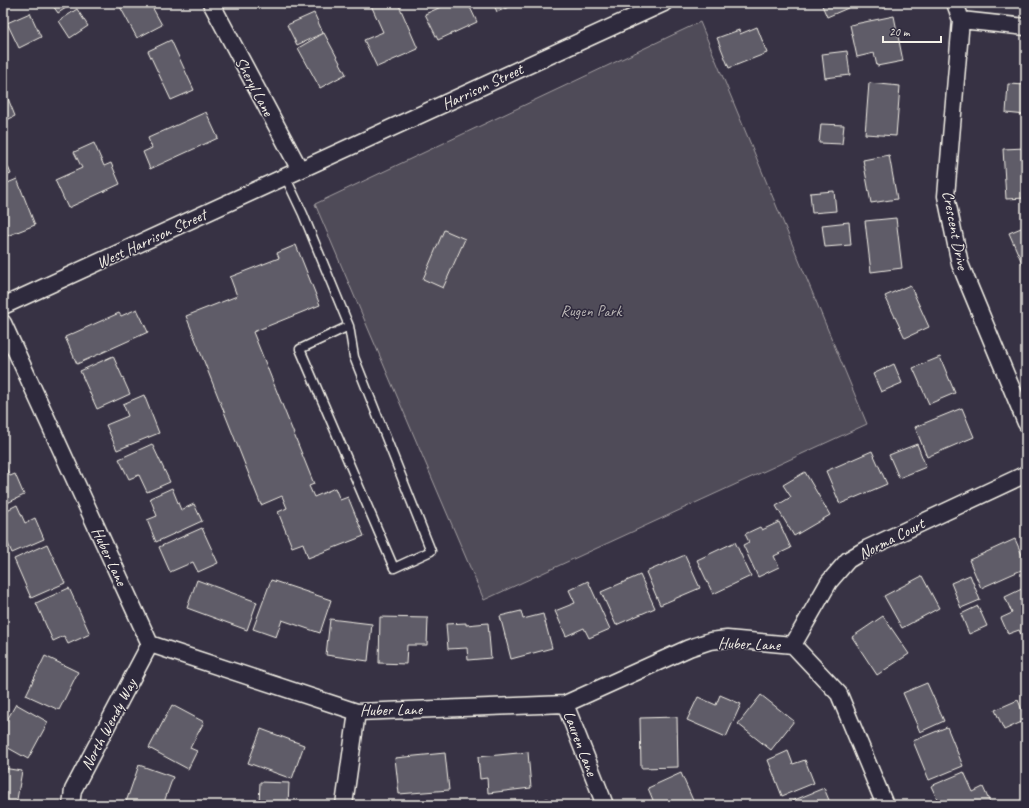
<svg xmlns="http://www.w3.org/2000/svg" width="1029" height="808" font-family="Caveat,sans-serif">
<rect width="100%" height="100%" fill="#373244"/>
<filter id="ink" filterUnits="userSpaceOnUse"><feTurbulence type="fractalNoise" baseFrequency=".025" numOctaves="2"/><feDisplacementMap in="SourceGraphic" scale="8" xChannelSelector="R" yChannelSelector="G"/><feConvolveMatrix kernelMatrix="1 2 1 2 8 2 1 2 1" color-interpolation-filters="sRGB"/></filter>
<g filter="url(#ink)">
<path fill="#504b59" stroke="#a29ea0" d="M700,22L867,424L484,600L315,204Z"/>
<path fill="#5f5c67" stroke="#f4f1e8" d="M51,3H74L58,13Z
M118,3H150L162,25L137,38Z
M370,3H398L418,49L377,67L364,40L383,32Z
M450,3H468L477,22L438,40L425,14Z
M493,3H518L497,12Z
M821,3H846L848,8L827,17Z
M856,3H870L858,8Z
M881,3H895L883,8Z
M77,9L88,26L70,38L59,21Z
M30,13L41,37L19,48L7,23Z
M314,13L323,33L297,45L287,25Z
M894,16L903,61L877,66L874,53L857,57L850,25Z
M757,27L767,53L729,68L717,38L739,30L740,34Z
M324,33L346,74L320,88L298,48Z
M171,40L194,90L171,100L148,51Z
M847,51L850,75L825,78L822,54Z
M869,83L900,86L896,136L865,134Z
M1008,84L1026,85V115L1006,113Z
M3,86L15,116L3,122Z
M206,112L218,138L150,169L143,152L152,148L148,138Z
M821,124L844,125L842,144L819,143Z
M94,143L104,166L111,163L120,184L68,208L55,180L82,168L74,152Z
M1026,148V198L1006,199L1003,149Z
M3,155L11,174L3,177Z
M889,155L897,199L871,203L863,160Z
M17,179L35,225L7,236L3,225V185Z
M834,191L836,211L812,213L810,193Z
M896,218L902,268L871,272L865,221Z
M849,222L851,245L825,247L822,225Z
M1026,226V272L1009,233Z
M444,230L465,239L443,288L423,279Z
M296,245L320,305L253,332L314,484L309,486L314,497L335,488L340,500L348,497L364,536L308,558L303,543L292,547L278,512L287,508L282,496L261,505L186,316L237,296L230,277L279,258L277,253Z
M910,285L929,327L905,338L885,296Z
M137,309L148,332L77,364L65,337L119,313L121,316Z
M113,356L130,394L97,409L80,371Z
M940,357L955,393L929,404L913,368Z
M894,364L902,383L881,392L873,374Z
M144,395L159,433L117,450L106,425L128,416L123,404Z
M962,408L974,437L927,457L915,427Z
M152,444L170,482L147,492L139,475L129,479L119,459Z
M917,444L926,467L899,478L889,455Z
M872,451L887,484L840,504L826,471Z
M3,462L10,476L15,474L24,495L3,505Z
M805,472L830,515L794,536L776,506L791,497L783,485Z
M172,488L181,510L194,504L202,521L156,542L147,520L157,516L150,498Z
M17,505L25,523L35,518L44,539L12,553L3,532V512Z
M779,522L791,548L774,556L779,567L758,577L743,545L749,542L745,534L760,527L762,530Z
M202,528L218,563L198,572L193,562L170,572L159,547Z
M1015,539L1026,564V568L981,588L969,560Z
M735,542L751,576L713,594L697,560Z
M47,544L65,583L31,598L14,559Z
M685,555L700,588L660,605L646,572Z
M640,575L655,608L616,625L601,592Z
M970,575L980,600L961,608L951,583Z
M922,576L939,608L902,628L884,596Z
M197,580L257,602L247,630L187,608Z
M271,580L331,600L320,633L282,620L276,637L253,629Z
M588,581L610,629L589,638L584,628L566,636L555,611L575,603L569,590Z
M1026,587V643H1025L1019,630L1008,634L1001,618L1012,613L1005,597Z
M69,588L90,634L68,644L64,636L53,641L36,603Z
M978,606L987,626L969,634L961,614Z
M521,611L523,619L543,614L552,648L511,659L500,616Z
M883,616L909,654L877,675L852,637Z
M380,617L428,618L427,645H407L406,664L379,663Z
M330,619L372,624L368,661L326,655Z
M466,623V625L488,623L491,658L468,660L467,648L448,649L446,624Z
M45,656L78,672L59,710L26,695Z
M927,683L944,721L920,732L903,693Z
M720,695L741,704L726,737L687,720L698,697L716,705Z
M761,695L794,721L771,750L738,724Z
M1018,700L1026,720L1004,730L995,710Z
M16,704L48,722L28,759L3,745V727Z
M172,705L204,722L190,748L197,751L188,769L149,748Z
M677,717L678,767L641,768L640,718Z
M947,727L963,766L929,780L913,741Z
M261,729L304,745L292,779L248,763Z
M788,751L793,764L805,760L814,783L782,796L768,760Z
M528,752L531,788L488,793L487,778L480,779L478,757Z
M445,753L449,790L399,794L395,758Z
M139,765L173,777L163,805H125Z
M3,768L22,771L16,805H3Z
M964,772L973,792L983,787L991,805H952L951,802L945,805H940L931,786Z
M681,773L695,805H655L648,788Z
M260,782L289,783L288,805H259Z
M824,788L831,805H794L792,801Z
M548,798L550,805H532Z
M516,800L518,805H504Z"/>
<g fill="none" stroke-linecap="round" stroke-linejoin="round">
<defs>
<path id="service" d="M285,176L303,214L349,326L354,357L431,551L394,568L300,349L349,326"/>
<path id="minor" d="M211,3L300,170
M955,3L961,20L946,196L960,264L1026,423
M961,20L1026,27
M3,306L664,3
M3,323L150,644L357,712L565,704L689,648L710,641L727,639L793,645L839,694L885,805
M793,645L829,582L848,560L868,548L1026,474
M565,704L605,805
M71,805L73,790L150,644
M344,805L357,712"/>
</defs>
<use href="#service" stroke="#f4f1e8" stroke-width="11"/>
<use href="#minor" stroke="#f4f1e8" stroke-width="19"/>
<use href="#service" stroke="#2f2a3d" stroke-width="8"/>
<use href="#minor" stroke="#2f2a3d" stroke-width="16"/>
</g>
</g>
<g text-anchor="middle" stroke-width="3" stroke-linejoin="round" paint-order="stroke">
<g font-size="16" fill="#f4f1e8" stroke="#2f2a3d">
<text transform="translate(255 86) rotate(62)" y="6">Sheryl Lane</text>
<text transform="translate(482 86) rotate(-25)" y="6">Harrison Street</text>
<text transform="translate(956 230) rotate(79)" y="6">Crescent Drive</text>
<text transform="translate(151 238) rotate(-25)" y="6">West Harrison Street</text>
<text transform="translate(891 538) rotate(-27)" y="6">Norma Court</text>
<text transform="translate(110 556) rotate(65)" y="6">Huber Lane</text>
<text transform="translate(749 643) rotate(2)" y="6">Huber Lane</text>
<text transform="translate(391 709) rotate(-1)" y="6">Huber Lane</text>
<text transform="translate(108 724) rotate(-62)" y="6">North Wendy Way</text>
<text transform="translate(581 743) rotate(69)" y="6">Lauren Lane</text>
</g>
<g font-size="16" fill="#bbb7b6" stroke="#2f2a3d">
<text x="591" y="316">Rugen Park</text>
</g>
</g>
<rect width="1029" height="808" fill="none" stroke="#2f2a3d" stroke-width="16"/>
<rect x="8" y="8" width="1013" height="792" fill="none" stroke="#f4f1e8" stroke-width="1.5" filter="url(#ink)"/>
<path d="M883 36v6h58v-6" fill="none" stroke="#f4f1e8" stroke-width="2"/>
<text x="889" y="36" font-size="12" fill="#f4f1e8" stroke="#2f2a3d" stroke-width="3" paint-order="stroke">20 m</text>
</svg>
